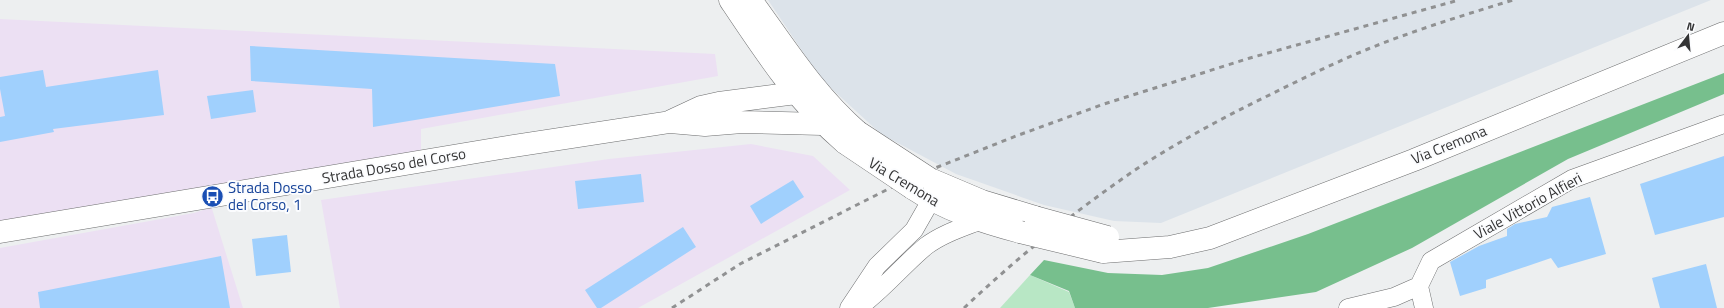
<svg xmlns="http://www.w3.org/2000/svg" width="1724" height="308" font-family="'Titillium Web',sans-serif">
<rect width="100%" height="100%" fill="#edeff0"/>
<path fill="#ece0f3" d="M0,19L715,54L718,76L421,129V154L0,224Z
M751,144L813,156L850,190L638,308H340L321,200L609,159Z
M209,208L212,209L243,308H0V248L194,213Z"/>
<path fill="#dce3ea" d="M768,0H1711L1161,223L1114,221L1044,205L956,174L881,134L821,79Z"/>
<path fill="#b8e7c5" d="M1030,275L1069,292L1075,308H1000Z"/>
<path fill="#77bf8d" d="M1724,73V94L1568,159L1412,248L1316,292L1208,308H1075L1069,291L1030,275L1044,260L1108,273L1162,275L1208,268L1308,234Z"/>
<path fill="#a0d0fd" d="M250,46L555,64L560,96L373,127L372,89L251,81Z
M43,70L46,87L158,70L164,115L53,129L54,132L0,142V117L5,116L0,89V77Z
M253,90L256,112L211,119L207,96Z
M1724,156V217L1655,235L1640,184Z
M641,174L644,202L578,209L575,181Z
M793,180L804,197L761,224L750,206Z
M1590,197L1606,254L1558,268L1551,258L1486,280V288L1460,296L1450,262L1479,246L1507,236V229L1515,224L1547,217L1552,207Z
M683,227L696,247L601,308H597L585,290Z
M287,235L291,272L256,276L252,239Z
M221,256L230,308H40L38,292Z
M1706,264L1717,308H1660L1652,278Z"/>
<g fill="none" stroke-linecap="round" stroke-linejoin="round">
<defs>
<path id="minor" d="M1419,286L1424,308
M849,308L877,266L914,230L938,188
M858,308C883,290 902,266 926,246C942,234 961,228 979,221
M1348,308L1394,297L1419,286L1431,261L1572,179L1724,124"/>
<path id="secondary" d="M671,121L701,107L719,103L812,91
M0,232L501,148L670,122L705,125L742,122L822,124"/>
<path id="primary" d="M730,0C764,51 798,103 845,143
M751,0C784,45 815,95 858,132
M930,179L982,201L1035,217
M912,188C945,210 982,222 1020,232
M1103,252L1170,247L1210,238L1414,160L1724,33"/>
</defs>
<use href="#minor" stroke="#6c6d6e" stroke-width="19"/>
<use href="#secondary" stroke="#6c6d6e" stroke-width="23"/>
<use href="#primary" stroke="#6c6d6e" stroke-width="23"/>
<use href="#minor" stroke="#fff" stroke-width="18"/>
<use href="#secondary" stroke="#fff" stroke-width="22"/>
<use href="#primary" stroke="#fff" stroke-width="22"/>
<path stroke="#909192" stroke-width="3" stroke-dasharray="5 5" stroke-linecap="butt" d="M672,308L740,264L910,178L1016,136L1104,104L1250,58L1459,0
M964,308C1018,257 1076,210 1138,168C1175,144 1215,122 1255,102C1292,84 1329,65 1368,49C1415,30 1464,15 1513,0"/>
<defs>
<path id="primary-bridge" d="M858,132L930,179
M845,143L912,188
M1035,217L1108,237
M1020,232L1103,252"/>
</defs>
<use href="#primary-bridge" stroke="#6c6d6e" stroke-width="23" stroke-linecap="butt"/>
<use href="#primary-bridge" stroke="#fff" stroke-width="22"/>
</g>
<defs>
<symbol id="bus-disc" viewBox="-11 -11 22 22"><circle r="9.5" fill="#1a4fb4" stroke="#fbfcfe"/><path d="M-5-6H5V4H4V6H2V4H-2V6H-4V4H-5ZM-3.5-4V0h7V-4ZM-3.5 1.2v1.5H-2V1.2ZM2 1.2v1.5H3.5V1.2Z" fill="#fff"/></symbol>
</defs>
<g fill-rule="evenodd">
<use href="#bus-disc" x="200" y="184" width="25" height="25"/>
</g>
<g text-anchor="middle" stroke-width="4" stroke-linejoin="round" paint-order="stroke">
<g font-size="15" fill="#343435" stroke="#fbfcfe">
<text transform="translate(1449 145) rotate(-22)" y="5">Via Cremona</text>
<text transform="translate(394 166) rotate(-10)" y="5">Strada Dosso del Corso</text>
<text transform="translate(904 182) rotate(31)" y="5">Via Cremona</text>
<text transform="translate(1528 206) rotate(-29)" y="5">Viale Vittorio Alfieri</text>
</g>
<g font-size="15" fill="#164399" stroke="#fbfcfe" text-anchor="start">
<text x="228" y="193">Strada Dosso<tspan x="228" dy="17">del Corso, 1</tspan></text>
</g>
</g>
<g transform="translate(1688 36) rotate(16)" stroke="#fbfcfe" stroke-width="3" paint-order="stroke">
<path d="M0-3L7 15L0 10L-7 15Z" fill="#343435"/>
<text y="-6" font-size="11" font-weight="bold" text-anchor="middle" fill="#343435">N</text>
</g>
</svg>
